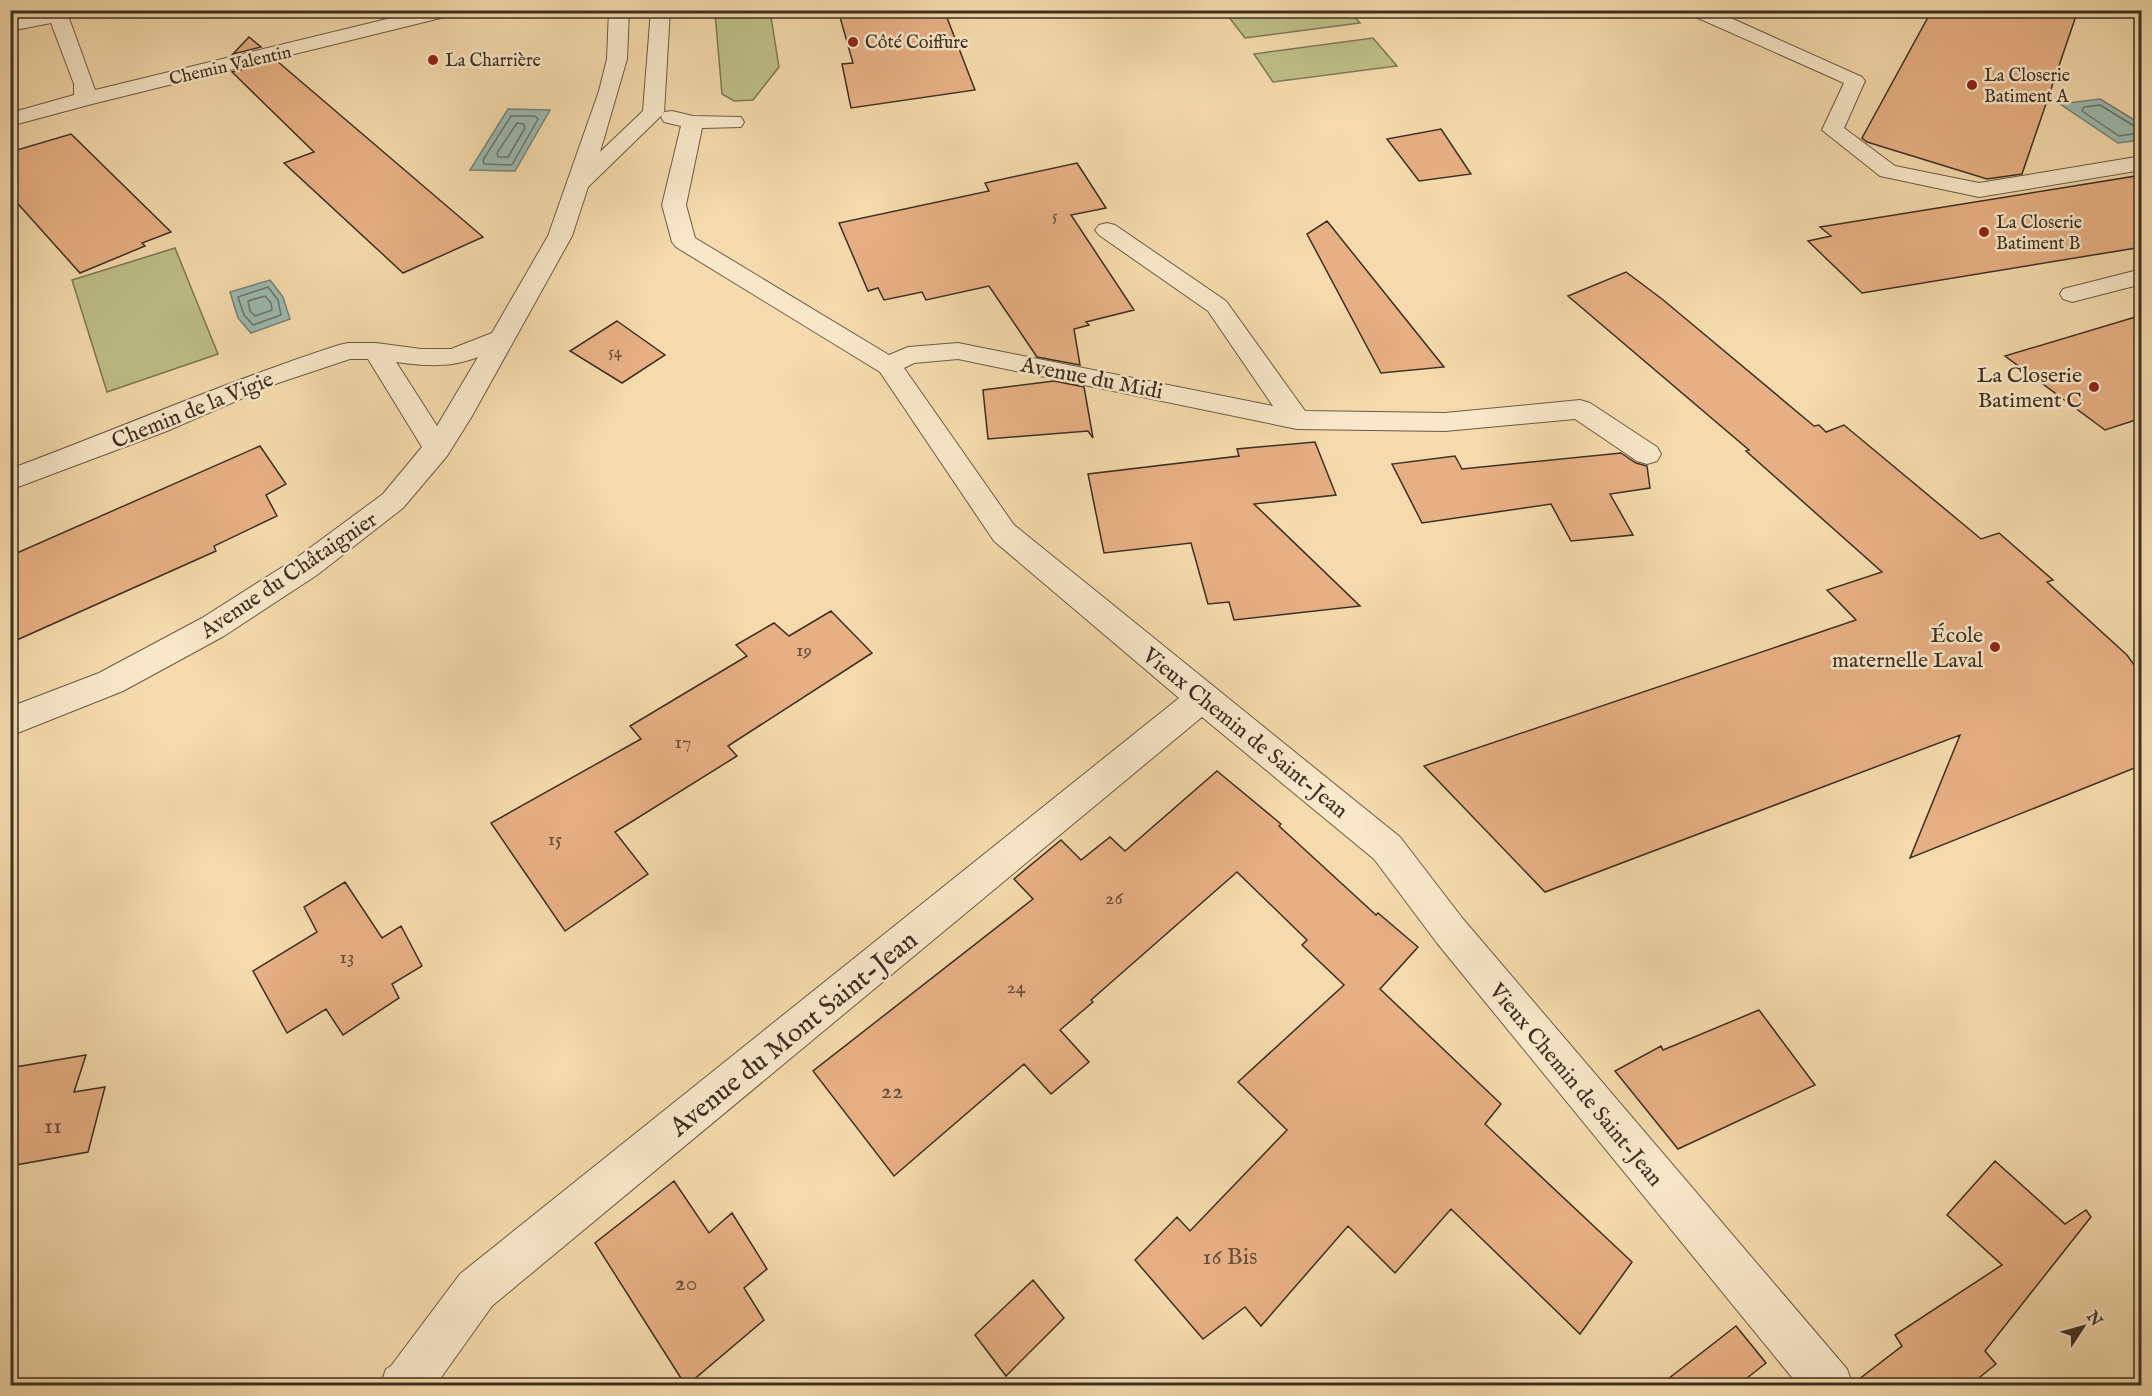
<svg xmlns="http://www.w3.org/2000/svg" width="2152" height="1396" font-family="'IM FELL English',serif">
<rect width="100%" height="100%" fill="#f4daac"/>
<filter id="stains"><feTurbulence type="fractalNoise" baseFrequency=".00333" numOctaves="4"/><feColorMatrix values="0 0 0 0 .2 0 0 0 0 .09 0 0 0 0 .02 0 0 0 .5 -.17"/></filter>
<radialGradient id="worn" r=".72"><stop offset=".6" stop-color="#630" stop-opacity="0"/><stop offset="1" stop-color="#630" stop-opacity=".3"/></radialGradient>
<path fill="#bebf88" stroke="#7e7755" stroke-width="1.5" d="M1237,10L1349,11L1360,23L1245,38L1225,12Z
M721,11H770L779,67L753,100L734,101L722,94L715,13Z
M1373,38L1397,66L1273,82L1254,54Z
M175,248L218,354L107,392L72,280Z"/>
<path fill="#9cbab0" stroke="#768277" stroke-width="1.5" d="M2100,99L2141,124V140L2118,143L2060,104Z
M508,109L550,110L515,171L470,170Z
M270,280L283,297L290,319L251,333L238,318L230,292Z"/>
<g fill="none" stroke-linecap="round" stroke-linejoin="round">
<path stroke="#6c7469" stroke-width="1.5" d="M2100,105L2139,129V133L2119,136L2082,111L2084,107Z
M511,116H535L538,119L512,165L484,164L483,160Z
M517,123L524,124L525,128L508,157H498L497,153Z
M268,287L278,300L281,315L253,325L244,315L238,297Z
M265,296L271,303L272,310L255,316L250,311L248,301Z"/>
</g>
<path fill="#e7b084" stroke="#3d2f22" stroke-width="1.5" d="M838,10H944L975,90L851,108L842,64L853,63Z
M1932,10H2078L2022,174L1987,179L1867,142L1862,138Z
M249,37L261,47L233,54Z
M277,61L483,237L403,273L284,163L314,152L232,72Z
M1441,129L1471,174L1419,181L1387,139Z
M71,134L171,232L142,243L145,246L80,273L10,195V152Z
M1077,163L1106,208L1071,215L1134,310L1086,322L1089,325L1074,329L1080,365L1037,357L989,286L926,300L922,292L884,300L878,288L868,291L839,223L989,191L985,183Z
M2142,175V247L1862,293L1808,241L1831,236L1820,227Z
M1327,221L1444,367L1381,373L1307,234Z
M1626,272L1662,299L1814,426L1819,425L1826,432L1844,425L1981,539L1999,533L2053,580L2047,582L2127,655L2142,676V765L1910,858L1960,735L1545,892L1424,766L1856,620L1827,590L1882,572L1746,451L1749,450L1568,296Z
M2142,315V418L2105,430L2005,356Z
M617,321L665,355L622,383L570,351Z
M1054,381L1084,387L1093,438L1088,431L988,439L983,390Z
M1315,442L1336,495L1254,504L1360,606L1234,620L1229,602L1208,604L1191,543L1104,553L1088,474L1239,456L1237,449Z
M260,446L286,484L266,495L277,516L214,546L216,551L10,643V556Z
M1621,453L1636,463L1647,466L1650,488L1610,494L1633,535L1571,541L1551,504L1422,523L1392,464L1455,456L1462,469Z
M831,611L872,653L728,746L737,756L615,832L648,874L565,931L491,823L641,739L630,726L747,656L736,645L774,623L789,636Z
M1217,771L1281,824L1279,826L1376,915L1378,913L1418,947L1380,989L1501,1104L1485,1124L1632,1262L1580,1334L1451,1209L1395,1273L1348,1226L1261,1326L1245,1307L1203,1339L1135,1260L1177,1217L1190,1231L1287,1130L1238,1082L1344,985L1302,945L1307,940L1237,872L1091,1000L1093,1002L1060,1030L1089,1062L1051,1094L1024,1064L894,1176L813,1071L1033,899L1014,879L1061,840L1081,860L1110,837L1125,851Z
M345,882L382,938L401,926L422,966L392,984L399,998L343,1035L326,1009L287,1033L253,971L317,932L304,907Z
M1759,1010L1815,1085L1678,1149L1615,1071L1661,1046L1663,1050Z
M86,1055L74,1092L105,1087L88,1152L10,1166V1068Z
M1995,1161L2065,1224L2086,1210L2091,1217L1985,1351L1996,1364L1969,1386H1855L1854,1383L1902,1346L1895,1335L2002,1265L1947,1215Z
M674,1181L709,1233L732,1213L767,1269L744,1288L764,1320L686,1386L595,1243Z
M1033,1280L1064,1318L1006,1376L975,1335Z
M1736,1326L1766,1363L1737,1386H1659Z"/>
<g fill="none" stroke-linecap="round" stroke-linejoin="round">
<defs>
<path id="minor" d="M47,10H66L95,90L424,10H459L457,14L92,104L10,126V113L74,95V84L51,23L10,31V19L47,12Z
M609,10H629L627,59L600,152L643,111L651,10H670L664,113L588,187L572,236L472,416L447,456L403,508L317,575L224,636L123,691L10,736V707L99,673L202,618L295,559L383,494L422,447L368,359H350L278,383L167,431L10,490V469C120,428 228,381 339,345L348,343H376L421,349H451L492,333L548,236L599,91L607,59ZM478,357L437,426L396,362C425,366 451,368 478,357Z
M1687,10H1713L1862,77L1865,81L1844,128L1895,166L1979,183L2142,156V170L1979,197L1880,176L1822,130L1844,83L1689,14Z
M672,111L693,116L741,117L744,122L741,127L702,128L686,205L695,238L889,355L908,347L958,343L1273,406L1208,311L1099,235L1095,230L1099,225L1107,223L1115,225L1226,301L1305,411L1445,413L1580,400L1590,403L1657,447L1661,454L1657,461L1647,464L1637,461L1575,419L1445,431L1297,429L958,359L914,363L904,368L1014,525L1400,837L1463,919L1847,1369L1853,1386H1799L1437,943L1374,859L1202,717L492,1306L435,1386H380L386,1369L391,1366L460,1274L1179,698L994,541L880,372L676,247L672,242L662,205L681,126L664,122L661,117L664,112Z
M2142,269V284L2072,302L2063,299L2060,294L2063,289Z"/>
</defs>
<use href="#minor" stroke="#6b5a44" stroke-width="2"/>
<use href="#minor" fill="#f8e7c9" fill-rule="evenodd"/>
</g>
<g fill="#8f2418" stroke="#f8e7c9" stroke-width="2">
<circle cx="853" cy="42" r="6"/>
<circle cx="433" cy="60" r="6"/>
<circle cx="1972" cy="85" r="6"/>
<circle cx="1984" cy="232" r="6"/>
<circle cx="2094" cy="387" r="6"/>
<circle cx="1995" cy="647" r="6"/>
</g>
<g text-anchor="middle" stroke-width="5" stroke-linejoin="round" paint-order="stroke">
<g font-size="16" fill="#684f3a">
<text x="1055" y="221">5</text>
<text x="615" y="357">54</text>
</g>
<g font-size="18" fill="#3d2f22" stroke="#f8e7c9" text-anchor="start">
<text x="865" y="48">Côté Coiffure</text>
<text x="445" y="66">La Charrière</text>
<text x="1984" y="81">La Closerie<tspan x="1984" dy="21">Batiment A</tspan></text>
<text x="1996" y="228">La Closerie<tspan x="1996" dy="21">Batiment B</tspan></text>
</g>
<g font-size="18" fill="#3d2f22" stroke="#f8e7c9">
<text transform="translate(230 65) rotate(-13)" y="6">Chemin Valentin</text>
</g>
<g font-size="20" fill="#684f3a">
<text x="804" y="656">19</text>
<text x="683" y="748">17</text>
<text x="555" y="845">15</text>
<text x="1114" y="904">26</text>
<text x="347" y="963">13</text>
<text x="1016" y="993">24</text>
</g>
<g font-size="22" fill="#3d2f22" stroke="#f8e7c9" text-anchor="end">
<text x="2082" y="382">La Closerie<tspan x="2082" dy="25">Batiment C</tspan></text>
<text x="1983" y="642">École<tspan x="1983" dy="25">maternelle Laval</tspan></text>
</g>
<g font-size="22" fill="#3d2f22" stroke="#f8e7c9">
<text transform="translate(1092 377) rotate(11)" y="8">Avenue du Midi</text>
<text transform="translate(192 409) rotate(-22)" y="8">Chemin de la Vigie</text>
<text transform="translate(288 574) rotate(-34)" y="8">Avenue du Châtaignier</text>
<text transform="translate(1246 732) rotate(39)" y="8">Vieux Chemin de Saint-Jean</text>
<text transform="translate(1577 1084) rotate(50)" y="8">Vieux Chemin de Saint-Jean</text>
</g>
<g font-size="24" fill="#684f3a">
<text x="892" y="1098">22</text>
<text x="53" y="1133">11</text>
<text x="1230" y="1264">16 Bis</text>
<text x="686" y="1290">20</text>
</g>
<g font-size="27" fill="#3d2f22" stroke="#f8e7c9">
<text transform="translate(793 1033) rotate(-39)" y="9">Avenue du Mont Saint-Jean</text>
</g>
</g>
<rect width="2152" height="1396" fill="none" stroke="#f4daac" stroke-width="36"/>
<rect x="12" y="12" width="2128" height="1372" fill="none" stroke="#3d2f22" stroke-width="3"/>
<rect x="18" y="18" width="2116" height="1360" fill="none" stroke="#3d2f22" stroke-width="1.5"/>
<g transform="translate(2083 1327) rotate(54)" stroke="#f8e7c9" stroke-width="4.5" paint-order="stroke">
<path d="M0-4.5L10 22L0 15L-10 22Z" fill="#3d2f22"/>
<text y="-9" font-size="16" font-weight="bold" text-anchor="middle" fill="#3d2f22">N</text>
</g>
<rect width="100%" height="100%" filter="url(#stains)"/>
<rect width="100%" height="100%" fill="url(#worn)"/>
</svg>
